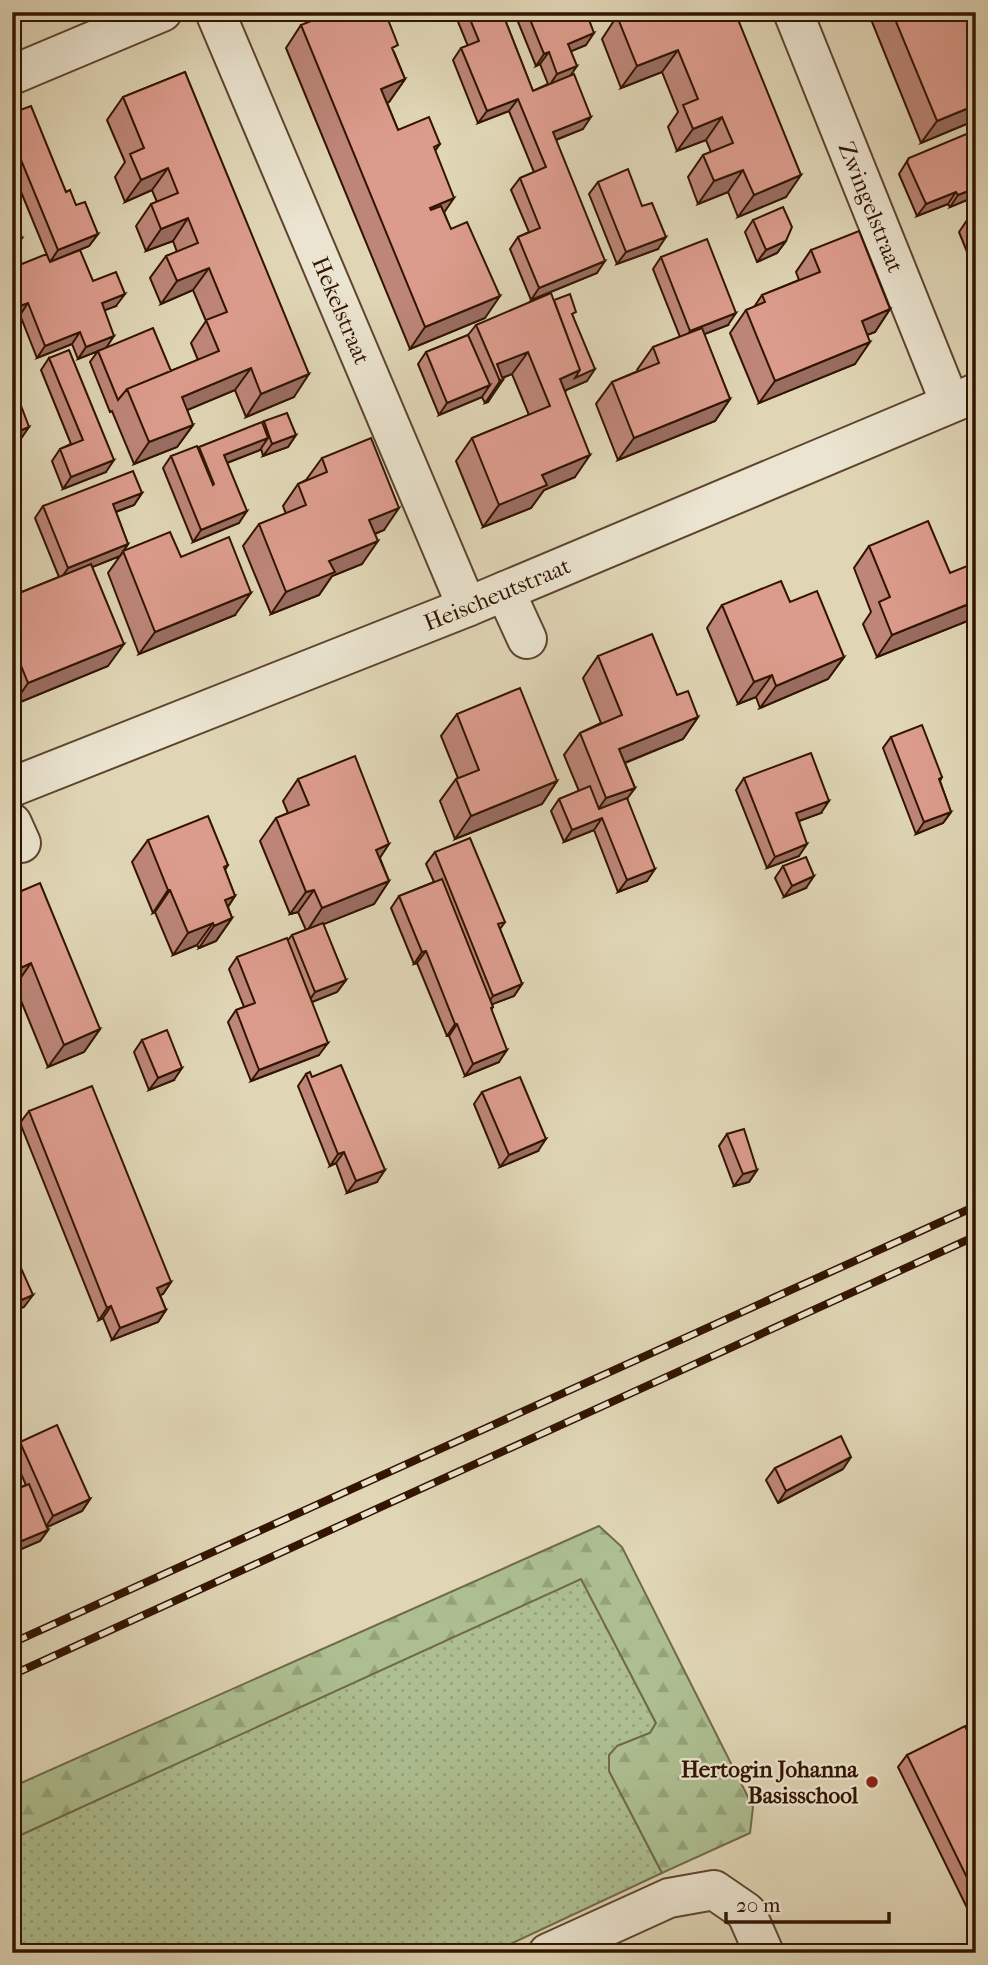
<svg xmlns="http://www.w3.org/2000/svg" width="988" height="1965" font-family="'IM FELL French Canon',serif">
<defs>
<pattern id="grass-dots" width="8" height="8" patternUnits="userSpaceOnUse" patternTransform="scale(1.75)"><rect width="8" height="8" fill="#adbf91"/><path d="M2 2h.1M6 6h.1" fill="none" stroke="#95a37b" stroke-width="1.8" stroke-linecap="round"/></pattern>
<pattern id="forest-firs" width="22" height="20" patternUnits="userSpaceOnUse" patternTransform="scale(1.75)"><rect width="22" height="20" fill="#adbf91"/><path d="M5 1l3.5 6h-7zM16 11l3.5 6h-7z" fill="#95a37b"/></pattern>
</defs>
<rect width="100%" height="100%" fill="#e0d6b6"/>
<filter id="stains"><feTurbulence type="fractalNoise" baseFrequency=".00286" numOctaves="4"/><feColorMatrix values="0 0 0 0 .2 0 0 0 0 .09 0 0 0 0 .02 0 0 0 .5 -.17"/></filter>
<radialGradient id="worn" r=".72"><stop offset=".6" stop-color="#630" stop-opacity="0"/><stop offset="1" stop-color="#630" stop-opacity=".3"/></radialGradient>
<path fill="url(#grass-dots)" stroke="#706a48" stroke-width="2" d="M581,1578L656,1723L650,1733L617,1746L609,1771L662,1873L491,1953H12V1839Z"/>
<path fill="url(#forest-firs)" stroke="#706a48" stroke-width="2" d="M599,1526L622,1547L753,1807L750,1833L662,1873L609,1771V1755L617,1746L650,1733L656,1723L581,1579L12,1839V1787Z"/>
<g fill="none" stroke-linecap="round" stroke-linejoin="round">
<defs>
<g id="minor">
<path id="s1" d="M215,12L467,607"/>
<path id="s2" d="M793,12L950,403"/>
<path d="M12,75L162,12"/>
<path d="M505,591L527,639"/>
<path id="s3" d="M12,787L467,607L976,393"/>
<path d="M12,823L21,843"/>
<path d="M548,1953L669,1898L714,1890L746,1912L764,1953"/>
</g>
</defs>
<use href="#minor" stroke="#5e442e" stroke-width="42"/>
<use href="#minor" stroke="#ebe4d0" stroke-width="38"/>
<defs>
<path id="rail" d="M12,1643L976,1206
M12,1675L976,1236"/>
</defs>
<use href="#rail" stroke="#321400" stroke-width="8"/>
<use href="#rail" stroke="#ebe4d0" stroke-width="5" stroke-dasharray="16" stroke-linecap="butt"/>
</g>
<path fill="#bd8679" stroke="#321400" stroke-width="2" d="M44,12H66L47,20Z
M454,12H502L533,91L548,84L540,64L536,66L514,12H586V45L571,51V75L583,129L556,140L597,273L531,300L510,249L518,237L529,232L511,190L520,178L534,172L509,111L478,123L453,60L461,48L468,46Z
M735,12L786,197L738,217L728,192L698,204L688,177L703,155L711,152L706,140L677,151L668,127L678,112L662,72L621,88L602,39L617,16Z
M868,12H974L976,120L921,143Z
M301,25L394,52L405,79L389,102L387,103L398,130L440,144L435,151L444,212L485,318L410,349L286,48Z
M185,72L294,397L246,417L235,390L187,410L193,425L177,447L134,464L112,411L110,412L90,362L98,351L78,359L72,344L37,358L20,315L12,317V268L47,255L12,170V113L66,192L98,234L89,246L50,262L93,281L116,306L104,310L107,347L171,371L198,360L191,343L206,321L193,290L161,304L150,278L166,256L177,252L173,241L146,251L136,226L151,204L157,202L152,190L125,202L115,177L125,162L107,120L123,97Z
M909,158L970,176L967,200L950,207L948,204L917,216L899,174Z
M598,182L658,249L617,264L589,194Z
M974,210H976V274L959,232Z
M753,220L786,241L777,253L757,262L745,232Z
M811,250L890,309L875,332L867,335L855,364L759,403L730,333L746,310L754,307L762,295L799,280L796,272Z
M661,257L728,325L704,334L730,399L715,421L618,460L596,404L612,382L638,371L637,370L653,347L680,337L653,269Z
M554,300L573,316L587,381L566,390L565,392L575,477L544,490L531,508L483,527L456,461L472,438L529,415L512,374L502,378L488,402L485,403L482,397L439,415L418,364L426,352L468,335L476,325Z
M49,358L106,472L63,489L52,461L60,449L71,444L41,370Z
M264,421L296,435L288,447L263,456L261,448L260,450L227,463L239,523L193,542L163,468L171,456L198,449L199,447L262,423Z
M322,458L384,530L375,534L362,564L332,576L319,595L271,614L243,546L259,524L286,514L283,506L298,484L306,480Z
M142,493L134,505L116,512L128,544L124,551L181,557L235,615L139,654L108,573L120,556L92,567L108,666L13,705L12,596L59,577L35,518L43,506Z
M869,546L950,573H976V611L970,620L877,657L863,624L871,612L854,568Z
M790,602L844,657L828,679L760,708L756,697L738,704L707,628L722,605Z
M598,656L677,695L698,717L683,739L625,763L635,788L627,798L647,881L618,892L594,830L564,842L551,811L559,799L579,791L564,755L580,733L601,723L583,678Z
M457,714L557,781L542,804L455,839L440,801L456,779L458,778L441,736Z
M891,737L942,777L940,781L951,812L943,823L916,834L883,748Z
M744,778L821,813L799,821V856L767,868L736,790Z
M298,779L380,858L389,881L374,904L323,924L346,980L337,992L312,1002L319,1055L251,1081L228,1022L236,1010L244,1007L229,969L237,957L288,940L292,935L306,930L298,912L290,914L260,841L276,818L288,813L283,801Z
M148,840L228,865L225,870L235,896L228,907L232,918L216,941L199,948L197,945L173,955L155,912L153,913L132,862Z
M435,852L505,922L500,929L522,984L514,996L492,1004L493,1007L491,1010L499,1062L465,1076L449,1036H447L417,963L414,964L391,908L399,896L434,882L426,864Z
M783,866L806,888L784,897L775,878Z
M12,895L100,1029L84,1052L48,1067L15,986L12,987Z
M142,1040L174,1080L149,1090L134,1052Z
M306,1074L377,1182L347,1193L336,1163L330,1166L298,1086Z
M482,1092L538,1151L500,1167L474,1104Z
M29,1111L171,1282L163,1294L160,1295L166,1310L158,1322L112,1340L103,1318L99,1320L20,1123Z
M727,1134L757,1170L749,1182L734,1186L719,1146Z
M20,1442L90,1499L82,1511L47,1527L48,1530L40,1541L12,1553V1491L26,1485L12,1454Z
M775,1468L843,1469L778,1503L766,1480Z
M976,1749V1919L973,1920L898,1767L907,1755Z"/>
<path fill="#9a6d63" stroke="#321400" stroke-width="2" d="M52,12H66L47,20Z
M594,33L586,45L560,56L568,44Z
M678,50L662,72L621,88L637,66Z
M549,52L540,64L536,66L544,54Z
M577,66L569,78L549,86L557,74Z
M405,79L389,102L365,112L381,89Z
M518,99L509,111L478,123L487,111Z
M976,105V120L921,143L937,121Z
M591,117L583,129L545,144L553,132Z
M722,117L706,140L677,151L693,129Z
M976,165V173L959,180L967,168Z
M168,168L152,190L125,202L141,180Z
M743,170L728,192L698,204L714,181Z
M801,175L786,197L738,217L754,195Z
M976,188L967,200L950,207L958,195Z
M956,192L948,204L917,216L926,204Z
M454,198L439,220L414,230L430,208Z
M188,218L173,241L146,251L161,229Z
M98,234L89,246L50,262L58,250Z
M666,237L658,249L617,264L626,252Z
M22,238L14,250H12V242Z
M786,241L777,253L757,262L766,250Z
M605,261L597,273L531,300L539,288Z
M209,268L193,290L161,304L177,281Z
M125,294L116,306L93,315L102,303Z
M500,296L485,318L410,349L425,327Z
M28,303L20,315L12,317V309Z
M890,309L875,332L846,343L862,321Z
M736,313L728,325L682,343L690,331Z
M80,332L72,344L37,358L45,346Z
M114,336L106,348L78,359L86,347Z
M870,342L855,364L759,403L775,381Z
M528,352L512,374L499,379L497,364Z
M251,368L235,390L166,419L182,397Z
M595,369L587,381L566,390L565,392L560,379L580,370Z
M309,374L294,397L246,417L261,394Z
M503,380L488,402L485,403L500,381Z
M490,385L482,397L439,415L447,403Z
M730,399L715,421L618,460L634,438Z
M193,425L177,447L134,464L149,442Z
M29,427L14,449L12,450V434Z
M296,435L288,447L263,456L272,444Z
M268,438L260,450L216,467L224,455Z
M590,455L575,477L544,490L531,508L483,527L499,505L542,475Z
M114,460L106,472L63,489L71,477Z
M142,493L134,505L104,516L113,504Z
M399,508L384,530L354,542L369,520Z
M247,511L239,523L193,542L201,530Z
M378,541L362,564L332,576L319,595L271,614L286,592L329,561Z
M128,544L120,556L60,580L68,568Z
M251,593L235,615L139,654L155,632Z
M976,601V611L970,620L877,657L892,635Z
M124,644L108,666L13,705L28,683Z
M844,657L828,679L760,708L776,686Z
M772,675L756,697L738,704L754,682Z
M698,717L683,739L604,771L619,749Z
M557,781L542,804L455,839L471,816Z
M635,788L619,810L590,821L606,798Z
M829,801L821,813L788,825L796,813Z
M951,812L943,823L916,834L924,822Z
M602,818L594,830L564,842L572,830Z
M389,844L374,867L376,850Z
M807,844L799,856L767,868L775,857Z
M655,869L647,881L618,892L627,880Z
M814,876L806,888L784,897L792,886Z
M389,881L374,904L307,931L322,908Z
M168,890H170L155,912L153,913Z
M314,890L298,912L290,914L306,892Z
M235,896L220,918L225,900Z
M232,918L216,941L199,948L214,926Z
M213,923L197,945L173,955L188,933Z
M426,951L417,963L414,964L422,952Z
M31,963L15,986L12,987V974L14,971Z
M346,980L337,992L307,1004L315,992Z
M522,984L514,996L485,1007L493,996Z
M455,1024H457L449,1036H447Z
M100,1029L84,1052L48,1067L64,1045Z
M328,1043L319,1055L251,1081L259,1070Z
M507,1050L499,1062L465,1076L473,1064Z
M182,1068L174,1080L149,1090L158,1078Z
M546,1139L538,1151L500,1167L509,1155Z
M344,1152L336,1163L330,1166L338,1154Z
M385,1170L377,1182L347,1193L356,1181Z
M757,1170L749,1182L734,1186L743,1174Z
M171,1282L163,1294L149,1300L157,1288Z
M33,1295L24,1307L12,1312V1304Z
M111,1306L103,1318L99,1320L107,1308Z
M166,1310L158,1322L112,1340L120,1328Z
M851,1457L843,1469L778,1503L786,1491Z
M90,1499L82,1511L45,1528L53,1516Z
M48,1530L40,1541L12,1553V1545Z"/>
<path fill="#dc9c8d" stroke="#321400" stroke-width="2" d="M333,12H385L398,45L392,48L405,79L381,89L398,130L429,117L440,144L434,147L454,198L430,208L431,210L441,206L451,229L467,222L500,296L425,327L301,25Z
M467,12H502L533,91L574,74L591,117L553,132L605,261L539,288L518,237L540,228L520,178L546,167L518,99L487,111L461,48L479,41Z
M527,12H586L594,33L568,44L577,66L557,74L549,52L544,54Z
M627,12H735L801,175L754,195L743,170L714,181L703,155L733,143L722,117L693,129L683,105L698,99L678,50L637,66L617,16Z
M892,12H974L976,17V105L937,121Z
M185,72L309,374L261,394L251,368L182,397L193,425L149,442L127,389L219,351L206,320L227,312L209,268L177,281L166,256L198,243L188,218L161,229L151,204L178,193L168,168L141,180L130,154L144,148L123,97Z
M31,106L66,192L70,190L76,205L85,202L98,234L58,250L12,138V113Z
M976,130V165L967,168L976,188L958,195L956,192L926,204L907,162L909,158Z
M628,169L642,206L652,203L666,237L626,252L598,182Z
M783,207L792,227L786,241L766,250L753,220Z
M12,214L22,238L12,242Z
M859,231L890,309L862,321L870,342L775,381L746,310L765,302L762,295L820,272L811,250Z
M707,239L736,313L690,331L661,257Z
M80,250L93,281L116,272L125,294L102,303L114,336L86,347L80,332L45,346L28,303L12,309V268L44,255H47L50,262Z
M551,293L580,370L560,379L590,455L542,475L547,485L499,505L472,438L550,406L528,352L497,364L503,380L500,381L476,325Z
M570,294L576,312L572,314L595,369L575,378L580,370L554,300Z
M153,328L171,371L127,389L118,400L98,351Z
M702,328L730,399L634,438L612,382L659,363L653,347Z
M468,335L490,385L447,403L426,352Z
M69,350L114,460L71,477L60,449L83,440L49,358Z
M20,403L29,427L12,434V407Z
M287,413L296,435L272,444L264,421Z
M262,422L268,438L224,455L247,511L201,530L171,456L197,446L213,485L214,484L199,447Z
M371,438L399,508L369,520L378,541L329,561L335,572L286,592L259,524L306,505L298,484L327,472L322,458Z
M133,471L142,493L113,504L128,544L68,568L43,506Z
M928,521L950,573L972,564L976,573V601L892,635L879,602L890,597L869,546Z
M170,532L181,557L229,537L251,593L155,632L123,551Z
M91,564L124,644L28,683L12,643V596Z
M781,581L790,602L817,591L844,657L776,686L772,675L754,682L722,605Z
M652,634L677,695L688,691L698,717L619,749L635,788L606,798L580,733L622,715L598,656Z
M520,688L557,781L471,816L456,779L479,770L457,714Z
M922,725L942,777L939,779L951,812L924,822L891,737Z
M811,753L829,801L796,813L807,844L775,857L744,778Z
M355,756L389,844L376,850L389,881L322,908L314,890L306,892L276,818L309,805L298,779Z
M590,786L599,809L627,798L655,869L627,880L602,818L572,830L559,799Z
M208,816L228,865L224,867L235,896L225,900L232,918L214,926L213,923L188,933L170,890H168L148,840Z
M470,838L505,922L498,924L522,984L493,996L435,852Z
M806,857L814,876L792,886L783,866Z
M442,879L493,1007L491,1008L507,1050L473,1064L457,1024H455L426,951L422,952L399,896Z
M40,883L100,1029L64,1045L31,963L14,971L12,966V895Z
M323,923L346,980L315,992L292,935Z
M287,938L328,1043L259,1070L236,1010L255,1003L237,957Z
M167,1030L182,1068L158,1078L142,1040Z
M341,1065L385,1170L356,1181L344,1152L338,1154L306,1074L310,1072L312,1077Z
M520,1077L546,1139L509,1155L482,1092Z
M92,1086L171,1282L157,1288L166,1310L120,1328L111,1306L107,1308L29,1111Z
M744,1129L757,1170L743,1174L727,1134Z
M12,1168L16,1177L12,1178Z
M16,1257L33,1295L12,1304V1259Z
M57,1425L90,1499L53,1516L20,1442Z
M841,1436L851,1457L786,1491L775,1468Z
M29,1484L48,1530L12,1545V1491Z
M965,1726L976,1749V1896L907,1755Z
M711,1947L714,1953H699Z"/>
<circle fill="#8f2418" stroke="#ebe4d0" stroke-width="2.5" cx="872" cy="1782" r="7"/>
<g text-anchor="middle" stroke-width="5" stroke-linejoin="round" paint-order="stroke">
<g font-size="23" fill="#321400" stroke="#ebe4d0">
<text dy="8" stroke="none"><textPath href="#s2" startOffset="210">Zwingelstraat</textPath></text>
<text dy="8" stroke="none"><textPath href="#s1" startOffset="324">Hekelstraat</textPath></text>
<text dy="8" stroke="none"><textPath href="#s3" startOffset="522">Heischeutstraat</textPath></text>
</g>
<g font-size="23" font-weight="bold" fill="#321400" stroke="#ebe4d0" text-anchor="end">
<text x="858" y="1777">Hertogin Johanna<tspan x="858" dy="26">Basisschool</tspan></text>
</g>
</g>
<rect width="988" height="1965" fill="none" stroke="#e0d6b6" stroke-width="42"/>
<rect x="14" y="14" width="960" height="1937" fill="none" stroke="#321400" stroke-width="3.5"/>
<rect x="21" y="21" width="946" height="1923" fill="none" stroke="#321400" stroke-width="2"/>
<path d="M726 1912v10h163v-10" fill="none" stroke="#321400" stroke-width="3.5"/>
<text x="736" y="1912" font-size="21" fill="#321400" stroke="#ebe4d0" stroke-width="5" paint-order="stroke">20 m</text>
<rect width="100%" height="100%" filter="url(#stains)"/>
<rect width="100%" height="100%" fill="url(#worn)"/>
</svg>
